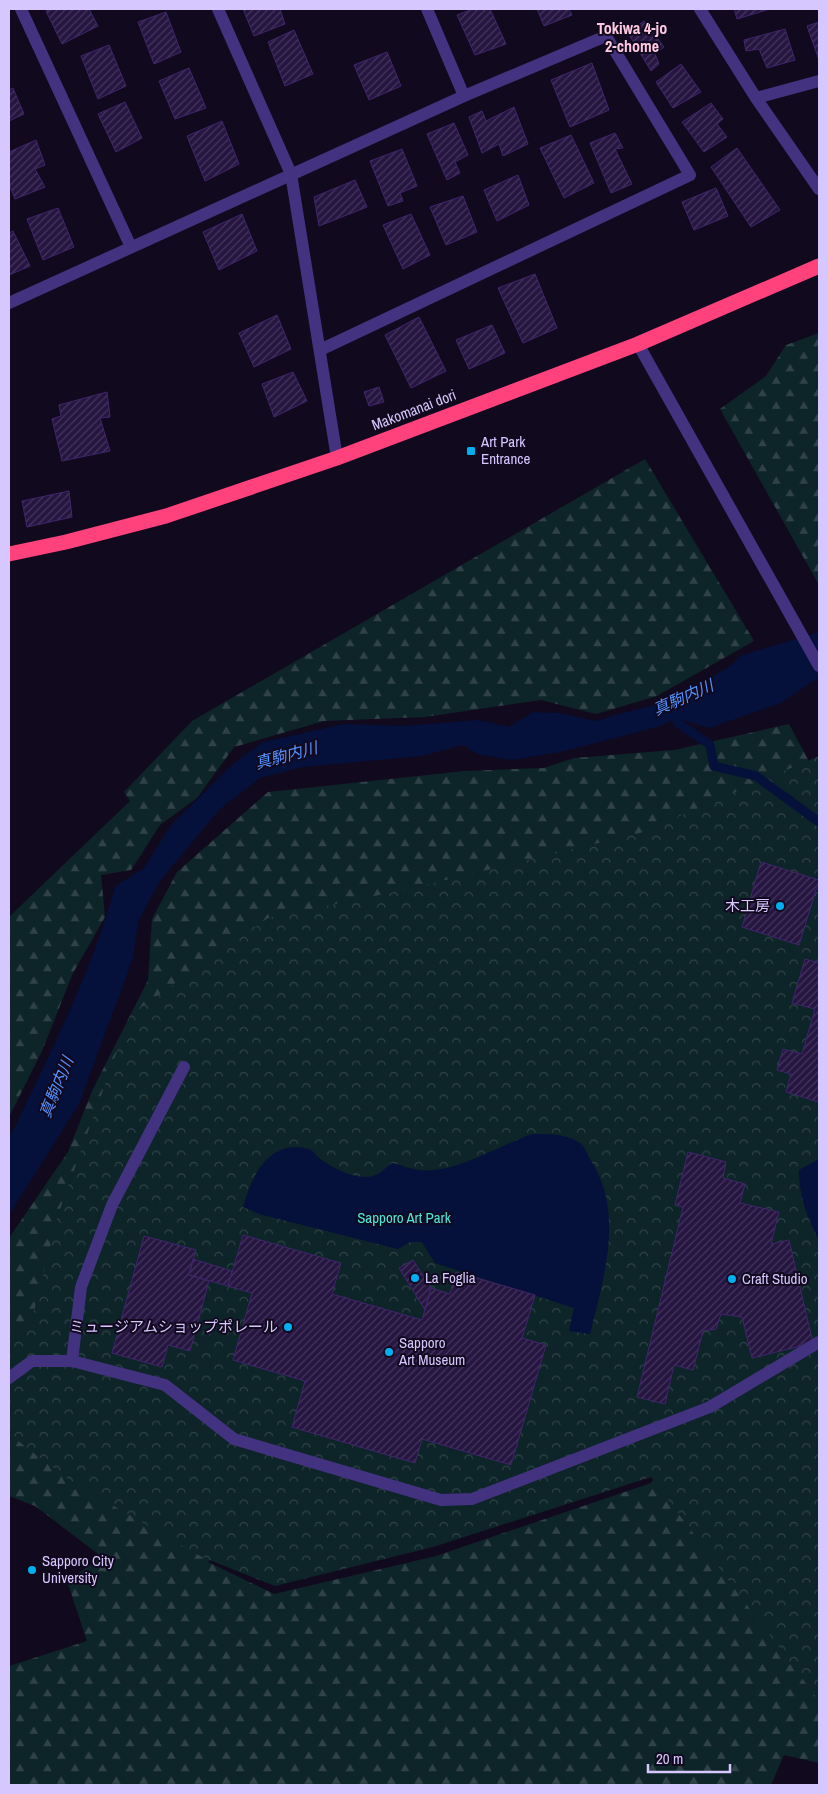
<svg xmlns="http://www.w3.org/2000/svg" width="828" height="1794" font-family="'Archivo Narrow','Noto Sans JP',sans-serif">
<defs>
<pattern id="forest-firs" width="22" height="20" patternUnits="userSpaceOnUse" patternTransform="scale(1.25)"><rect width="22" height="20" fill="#0d2428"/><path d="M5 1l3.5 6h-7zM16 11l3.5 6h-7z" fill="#304248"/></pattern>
<pattern id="park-crowns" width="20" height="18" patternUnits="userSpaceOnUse" patternTransform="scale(1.25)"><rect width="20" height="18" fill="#0d2428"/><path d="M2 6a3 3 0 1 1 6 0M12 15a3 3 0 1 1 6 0" fill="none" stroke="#304248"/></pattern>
<pattern id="building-hatch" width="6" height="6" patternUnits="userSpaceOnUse" patternTransform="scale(1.25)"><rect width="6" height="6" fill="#251540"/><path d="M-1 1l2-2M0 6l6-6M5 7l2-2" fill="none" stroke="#44365d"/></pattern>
</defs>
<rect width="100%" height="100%" fill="#110a1e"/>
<path fill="url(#forest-firs)" d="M819,333V585L720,409L766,376L786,345Z
M645,459L754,641L657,696L596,714L541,700L425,717L324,721L234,747L197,798L160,825L131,870L101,875L105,917L73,973L42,1051L9,1117V917L130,801L124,792L192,721Z
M789,724L819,780V793L50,1339L9,1355V1238L68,1152L92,1091L148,980L152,919L177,872L268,792L465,771L544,768L574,758L674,750Z
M819,1370V1763L784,1755L771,1785H9V1666L87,1641L67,1581L102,1557L35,1506L9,1496V1413L236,1535L208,1562L274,1594L436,1556L651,1483L678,1444Z"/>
<path fill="url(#park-crowns)" d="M819,756V1701L651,1477L433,1547L275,1586L202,1557L72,1482L9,1434V1337L30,1327L58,1215L130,1015L268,918L408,889L640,833Z"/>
<path fill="#05103b" d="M819,632V677L781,703L709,728L676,718L661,726L561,752L512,760L478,754L463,745L421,756L303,767L260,778L220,809L159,882L138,922L133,958L79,1104L9,1215V1136L14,1129C51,1050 93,971 115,886L143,869L172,824L231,766L263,742L344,724L403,726L478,720L509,727L533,712L560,713L595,721L664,702L729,667L742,655Z
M533,1134C548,1134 569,1134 581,1144C586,1148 589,1159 593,1164C624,1217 603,1279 590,1334L569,1331L574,1308L435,1263L422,1242H410L398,1249L259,1214L243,1207C252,1175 269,1139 309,1149C314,1151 318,1158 323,1161C336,1170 357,1180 373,1176C379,1175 387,1167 392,1163C401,1165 410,1169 419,1170C454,1175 499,1145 533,1134Z
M819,1159V1240C807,1217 799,1197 799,1170Z"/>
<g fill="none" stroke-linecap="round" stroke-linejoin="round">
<path stroke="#05103b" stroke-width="9" d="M671,707L678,723L710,745L714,766L756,776L819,822"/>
</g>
<path fill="url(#building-hatch)" stroke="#40256d" d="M51,9H89L98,26L62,44L46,11Z
M243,9H280L285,24L254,36Z
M473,9H490L506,44L475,55L457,15Z
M537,9H569L572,15L544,26Z
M734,9H770L737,19Z
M166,12L181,52L154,64L138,22Z
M644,21L664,47L655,54L659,64L651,71L628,33Z
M819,22V60L807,26Z
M785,29L795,60L767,68L759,49L746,51L744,40Z
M294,30L313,74L285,86L268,42Z
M109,45L126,86L98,99L81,56Z
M387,52L401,86L369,100L354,65Z
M592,63L609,110L570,127L551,80Z
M681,64L701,92L673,108L656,82Z
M189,68L206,108L175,119L159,81Z
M13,88L24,114L9,121V90Z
M125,102L142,138L116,152L98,114Z
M711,103L723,119L717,124L727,137L704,152L682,122Z
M514,107L528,144L503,156L499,144L482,153L469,117L482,111L486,121Z
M222,121L239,164L205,181L187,136Z
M454,123L468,155L455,162L460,173L447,180L427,134Z
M615,133L623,148L615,149L632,184L611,193L590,143Z
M571,135L594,183L564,198L540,148Z
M36,140L45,165L35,169L45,187L15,199L9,184V152Z
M737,148L780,210L751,227L711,167Z
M402,149L417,186L400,193L403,201L388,206L370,161Z
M518,175L529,205L497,221L484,190Z
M355,180L367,207L319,226L314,197Z
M716,188L728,216L694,230L682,202Z
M463,196L477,232L446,245L430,207Z
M58,208L74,247L43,260L27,219Z
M242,214L257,251L219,270L203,232Z
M411,214L430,255L403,269L383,225Z
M13,231L30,266L9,275V233Z
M535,274L557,328L523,343L498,288Z
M277,315L291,349L254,367L239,333Z
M419,317L446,371L411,388L385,335Z
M492,325L505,353L469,369L456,340Z
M293,372L307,401L274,417L262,384Z
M379,387L384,402L369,406L364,392Z
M107,392L110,417L100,418L110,451L62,461L52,419L61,416L59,405Z
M69,491L72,517L27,527L22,501Z
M761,862L819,880L799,945L742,927Z
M805,959L819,963V1102L786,1092L791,1074L777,1070L783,1049L802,1054L815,1009L792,1003Z
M688,1152L726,1162L723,1178L745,1184L740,1203L779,1212L771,1244L789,1240L813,1343L752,1358L742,1317L721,1314L716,1329L703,1331L693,1370L674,1365L665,1404L637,1397L683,1207L675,1205Z
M243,1235L341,1263L332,1294L422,1320L431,1288L450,1294L456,1272L535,1295L522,1338L546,1345L511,1465L422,1439L415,1463L292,1427L305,1381L233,1360L252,1293L228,1286Z
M144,1236L196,1250L189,1275L209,1281L190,1351L168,1345L162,1367L112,1353Z
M193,1259L232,1271L228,1286L189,1275Z
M413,1260L431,1288L425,1310L399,1268Z"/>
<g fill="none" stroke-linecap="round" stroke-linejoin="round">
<path stroke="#423280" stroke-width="12" d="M638,344L819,666
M72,1361L81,1287L112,1205L184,1067
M9,1378L32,1361H72L165,1385L234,1439L441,1500L472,1499L710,1407L819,1342"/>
<path stroke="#423280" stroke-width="12" d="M21,9L131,247
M218,9L291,174L337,458
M427,9L464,96
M700,9L756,98L819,189
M756,98L819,81
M9,303L464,96L606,36L690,175L320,350"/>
<path stroke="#ff427b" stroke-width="15" d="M9,554L66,542L166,516L337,458L638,344L819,266"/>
</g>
<g fill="#00aff2" stroke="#110a1e" stroke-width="2">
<rect x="466" y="446" width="10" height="10" rx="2.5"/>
<circle cx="780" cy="906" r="5"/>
<circle cx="415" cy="1278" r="5"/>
<circle cx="732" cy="1279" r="5"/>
<circle cx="288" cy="1327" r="5"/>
<circle cx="389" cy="1352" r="5"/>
<circle cx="32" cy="1570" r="5"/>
</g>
<g text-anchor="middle" stroke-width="4" stroke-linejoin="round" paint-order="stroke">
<g font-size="15" fill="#d7c7ff" stroke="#110a1e">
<text transform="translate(414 410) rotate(-21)" y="5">Makomanai dori</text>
</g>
<g font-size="15" fill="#d7c7ff" stroke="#110a1e" text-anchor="start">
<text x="481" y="447">Art Park<tspan x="481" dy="17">Entrance</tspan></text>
<text x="770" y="911" text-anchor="end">木工房</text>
<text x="425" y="1283">La Foglia</text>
<text x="742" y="1284">Craft Studio</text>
<text x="278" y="1332" text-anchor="end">ミュージアムショップポレール</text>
<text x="399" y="1348">Sapporo<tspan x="399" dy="17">Art Museum</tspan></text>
<text x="42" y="1566">Sapporo City<tspan x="42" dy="17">University</tspan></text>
</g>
<g font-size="15" fill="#4be6db" stroke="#110a1e">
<text x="404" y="1223">Sapporo Art Park</text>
</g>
<g font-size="16" font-weight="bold" fill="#ffc9e2" stroke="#110a1e">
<text x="632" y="34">Tokiwa 4-jo<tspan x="632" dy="18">2-chome</tspan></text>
</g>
<g font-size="16" font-style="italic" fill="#5592ff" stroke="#110a1e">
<text transform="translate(683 697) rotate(-24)" y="6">真駒内川</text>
<text transform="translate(286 755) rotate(-15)" y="6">真駒内川</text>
<text transform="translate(56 1087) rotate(-68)" y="6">真駒内川</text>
</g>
</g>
<rect width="828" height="1794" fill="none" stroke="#d7c7ff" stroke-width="20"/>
<path d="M648 1764v8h82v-8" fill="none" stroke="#d7c7ff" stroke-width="2.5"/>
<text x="656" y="1764" font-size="15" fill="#d7c7ff" stroke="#110a1e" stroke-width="4" paint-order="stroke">20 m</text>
</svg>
